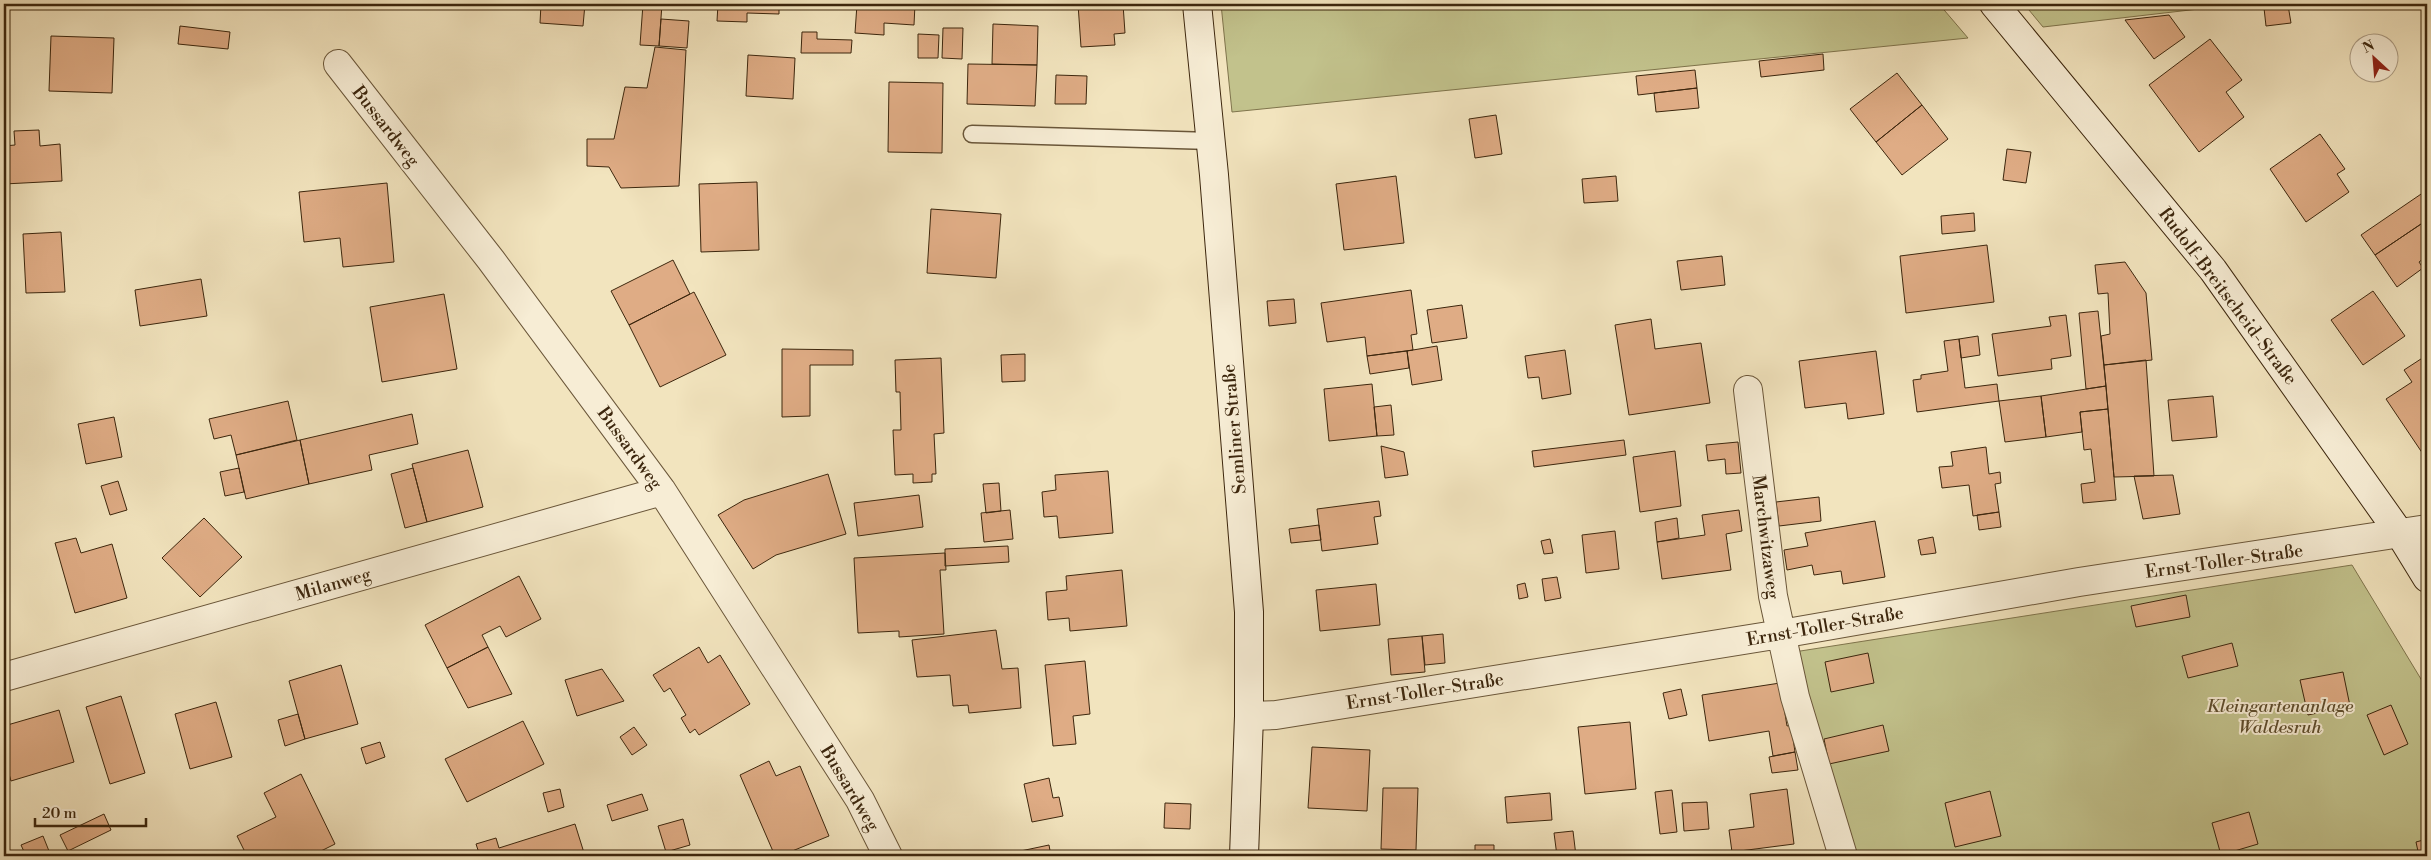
<svg xmlns="http://www.w3.org/2000/svg" width="2431" height="860" font-family="'Libre Bodoni',serif">
<rect width="100%" height="100%" fill="#f2e4be"/>
<filter id="stains"><feTurbulence type="fractalNoise" baseFrequency=".004" numOctaves="4"/><feColorMatrix values="0 0 0 0 .2 0 0 0 0 .09 0 0 0 0 .02 0 0 0 .5 -.17"/></filter>
<radialGradient id="worn" r=".72"><stop offset=".6" stop-color="#630" stop-opacity="0"/><stop offset="1" stop-color="#630" stop-opacity=".3"/></radialGradient>
<path fill="#c2c28c" stroke="#7f744c" d="M1221,4H1939L1968,38L1232,112Z
M2024,4H2242L2043,27Z
M2352,565L2427,689V856H1852L1794,652Z"/>
<path fill="#dfac85" stroke="#3c260d" d="M541,4H585L583,26L540,23Z
M602,4H639L638,6Z
M643,4H662L659,46L640,45Z
M718,4H779V14L747,13V22L717,21Z
M857,4H915L914,25L884,23V35L855,33Z
M1078,4H1123L1125,33L1114,34L1115,45L1081,47Z
M2288,5L2291,23L2266,26L2264,8Z
M2169,15L2185,37L2154,59L2125,20Z
M661,19L689,21L687,48L659,46Z
M993,24L1038,26L1037,65L992,64Z
M180,26L230,32L228,49L178,44Z
M943,28H963L962,59L942,58Z
M802,32H817V39L852,40L851,53H801Z
M918,34L939,35L938,58H918Z
M51,36L114,38L112,93L49,91Z
M2210,39L2242,80L2226,92L2244,117L2199,152L2149,85Z
M655,47L686,50L679,186L621,188L609,167L587,166V139H614L625,87L647,88Z
M1823,54L1824,70L1761,77L1759,61Z
M748,55L795,58L793,99L746,96Z
M968,64L1037,65L1035,106L967,104Z
M1695,70L1697,88L1638,95L1636,76Z
M1897,73L1922,105L1876,142L1850,109Z
M1056,75L1087,76L1086,104H1055Z
M889,82L943,83L942,153L888,152Z
M1697,88L1699,108L1656,112L1654,93Z
M1922,105L1948,139L1902,175L1876,142Z
M1496,115L1502,154L1475,158L1469,119Z
M39,130L40,146L60,144L62,181L4,184V146L15,145L14,131Z
M2320,134L2345,169L2337,174L2349,192L2306,222L2270,169Z
M2007,149L2031,152L2026,183L2003,180Z
M1396,176L1404,243L1344,250L1336,184Z
M1616,176L1618,201L1584,203L1582,179Z
M757,182L759,250L701,252L699,184Z
M387,183L394,262L343,267L340,238L304,242L299,192Z
M2427,190V220L2375,255L2361,235Z
M931,209L1001,214L996,278L927,273Z
M1974,213L1975,231L1942,234L1941,216Z
M2427,220V256L2419,262L2423,268L2397,287L2375,255Z
M61,232L65,292L26,293L23,234Z
M1987,245L1994,302L1906,313L1900,256Z
M1722,256L1725,285L1681,290L1677,261Z
M673,260L690,294L629,325L611,291Z
M2125,262L2146,293L2152,360L2104,365L2101,336L2110,334L2108,293L2098,294L2095,265Z
M201,279L207,316L140,326L135,290Z
M1411,290L1417,334L1411,335L1413,350L1367,356L1365,337L1327,342L1321,303Z
M2373,291L2405,336L2363,365L2331,320Z
M694,292L726,355L660,387L629,325Z
M444,294L457,369L382,382L370,307Z
M1294,299L1296,323L1269,326L1267,301Z
M1462,305L1467,338L1432,343L1427,310Z
M2098,311L2106,386L2086,389L2079,313Z
M2066,315L2071,356L2051,359L2052,369L1998,376L1992,334L2051,326L2049,317Z
M1651,319L1655,349L1701,343L1710,403L1629,415L1615,325Z
M1978,336L1980,355L1961,358L1959,339Z
M1959,339L1965,388L1997,384L1999,401L1917,412L1913,380L1921,379V375L1948,371L1944,341Z
M1437,346L1442,380L1412,385L1407,351Z
M782,349L853,350V365H810V416L782,417Z
M1565,350L1571,394L1542,399L1539,377L1528,378L1525,356Z
M1407,351L1409,368L1370,374L1367,356Z
M1876,351L1884,414L1848,419L1846,403L1805,408L1799,361Z
M1025,354V381L1002,382L1001,355Z
M2427,355V456L2425,457L2386,399L2412,382L2404,370Z
M941,358L944,433L934,434L936,474H932V482L913,483V474L895,475L893,430H901L900,392H896L895,360Z
M2146,360L2154,476L2114,477L2104,365Z
M1372,384L1377,436L1329,441L1324,389Z
M2106,386L2108,409L2080,412L2082,432L2046,437L2041,396Z
M2041,396L2046,437L2005,442L1999,401Z
M2213,396L2217,437L2172,441L2168,400Z
M288,401L297,440L236,455L231,435L214,439L209,419Z
M1391,405L1394,435L1377,436L1374,407Z
M2108,409L2116,500L2083,503L2081,484L2095,482L2091,449L2084,450L2080,412Z
M412,414L418,444L369,455L372,470L309,484L300,440Z
M114,417L122,457L86,464L78,424Z
M300,440L309,484L246,499L236,455Z
M1624,440L1626,455L1534,467L1532,451Z
M1738,442L1741,473L1726,474L1725,459L1708,461L1706,445Z
M1381,446L1404,452L1408,475L1385,478Z
M1986,447L1989,474L2000,472L2001,483L1995,484L1999,512L1973,516L1969,485L1942,488L1939,467L1953,466L1951,452Z
M468,450L483,507L427,522L412,464Z
M1675,451L1681,506L1640,512L1633,457Z
M239,468L244,492L225,496L220,472Z
M413,468L427,522L405,528L391,474Z
M1108,471L1113,533L1059,538L1057,516L1044,517L1042,492L1056,490L1055,475Z
M828,474L846,534L776,555L753,569L718,515L744,500Z
M2173,475L2180,514L2143,519L2134,476Z
M118,481L127,510L110,515L101,486Z
M999,483L1001,511L986,513L983,484Z
M919,495L923,527L858,536L854,503Z
M1819,497L1821,521L1779,526L1776,502Z
M1379,501L1381,516L1374,517L1378,544L1322,551L1317,509Z
M1010,510L1013,539L984,542L981,513Z
M1739,510L1742,531L1726,534L1731,570L1662,579L1657,542L1705,535L1702,515Z
M1999,512L2001,527L1979,530L1977,515Z
M204,518L242,557L200,597L162,558Z
M1677,518L1679,538L1657,542L1655,522Z
M1875,521L1885,577L1843,584L1841,571L1814,575L1812,565L1787,570L1784,550L1808,546L1805,533Z
M1319,525L1321,540L1291,543L1289,529Z
M1615,531L1619,569L1586,573L1582,535Z
M1933,537L1936,553L1921,555L1918,540Z
M76,538L81,553L112,544L127,598L75,613L55,543Z
M1550,539L1553,553L1544,554L1541,541Z
M1008,546L1009,562L945,566V549Z
M945,553L946,570H940L944,634L899,637V631L858,633L854,558Z
M1122,570L1127,626L1070,631L1069,618L1048,620L1046,592L1067,590L1066,576Z
M519,576L541,619L506,637L500,626L482,635L488,647L447,668L425,625Z
M1557,577L1561,598L1545,601L1542,579Z
M1525,583L1528,597L1519,599L1517,585Z
M1376,584L1380,625L1320,631L1316,590Z
M2186,595L2190,617L2136,627L2131,606Z
M996,630L1002,669L1018,668L1021,708L969,713L968,705L953,706L950,675L917,677L912,640Z
M1443,634L1445,663L1425,665L1422,636Z
M1422,636L1425,672L1391,675L1388,639Z
M2232,643L2238,666L2188,678L2182,656Z
M488,647L512,694L468,708L447,668Z
M699,647L708,663L720,655L750,704L699,735L695,729L690,733L681,718L686,715L670,688L664,692L653,675Z
M1868,653L1874,683L1831,692L1825,662Z
M1085,661L1090,714L1073,716L1076,744L1053,746L1045,665Z
M341,665L358,724L305,739L289,681Z
M602,669L624,701L577,716L565,680Z
M2343,672L2350,706L2308,715L2300,680Z
M1780,683L1787,726L1791,725L1795,752L1773,756L1769,731L1709,741L1702,695Z
M1681,689L1687,715L1669,719L1663,693Z
M121,696L145,773L110,784L86,707Z
M216,702L232,757L190,769L175,714Z
M2391,705L2408,744L2384,755L2367,715Z
M59,710L74,762L11,781L4,756V726Z
M298,714L305,739L285,746L278,720Z
M523,721L544,764L467,802L445,759Z
M1630,722L1636,789L1585,794L1578,727Z
M1883,725L1889,751L1829,764L1824,739Z
M634,727L647,745L632,755L620,737Z
M380,742L385,757L366,764L361,748Z
M1312,747L1370,750L1367,811L1308,808Z
M1795,752L1798,770L1772,773L1769,757Z
M769,761L776,776L800,766L829,836L780,856H775L740,775Z
M301,774L335,844L311,856H291L290,853L284,856H247L237,836L276,817L264,793Z
M1049,778L1053,798L1059,797L1063,816L1032,822L1024,784Z
M1383,788H1418L1416,850L1381,849Z
M560,789L564,807L548,812L543,793Z
M1787,789L1794,844L1732,852L1729,830L1754,827L1750,794Z
M1672,790L1677,832L1660,834L1655,792Z
M1990,791L2001,836L1955,847L1945,803Z
M1550,793L1552,820L1507,823L1505,797Z
M642,794L648,810L612,821L607,805Z
M1707,802L1709,829L1684,831L1682,803Z
M1165,803L1191,804L1190,829L1164,828Z
M2249,812L2258,844L2221,855L2212,823Z
M104,814L111,830L68,851L60,835Z
M683,819L690,845L666,852L658,826Z
M575,824L585,856H480L476,844L496,838L499,848Z
M1573,831L1576,856H1557L1554,833Z
M43,836L51,856H26L21,845Z
M2427,839V856H2419L2416,842Z
M1049,845L1051,856H997Z
M1475,845H1494V856H1475Z
M1162,852L1191,854V856H1162Z"/>
<g fill="none" stroke-linecap="round" stroke-linejoin="round">
<defs>
<path id="lane" d="M972,134L1211,141"/>
<path id="street" d="M338,64L491,260L662,491L860,800L888,856
M1748,390L1773,596L1795,697L1843,856
M4,677L662,491
M1249,716L1276,715L1781,634L2079,582L2427,529"/>
<path id="secondary" d="M1197,4L1214,175L1249,612V716L1244,856
M1994,4L2213,270L2400,534L2427,578"/>
</defs>
<use href="#lane" stroke="#6a5639" stroke-width="19"/>
<use href="#street" stroke="#6a5639" stroke-width="30"/>
<use href="#secondary" stroke="#3c260d" stroke-width="30"/>
<use href="#lane" stroke="#f7edd5" stroke-width="16"/>
<use href="#street" stroke="#f7edd5" stroke-width="28"/>
<use href="#secondary" stroke="#f7edd5" stroke-width="28"/>
</g>
<g text-anchor="middle" stroke-width="4" stroke-linejoin="round" paint-order="stroke">
<g font-size="18" fill="#3c260d" stroke="#f7edd5">
<text transform="translate(386 126) rotate(52)" y="6">Bussardweg</text>
<text transform="translate(2228 296) rotate(53)" y="6">Rudolf-Breitscheid-Straße</text>
<text transform="translate(1234 429) rotate(-95)" y="6">Semliner Straße</text>
<text transform="translate(630 448) rotate(54)" y="6">Bussardweg</text>
<text transform="translate(1766 537) rotate(83)" y="6">Marchwitzaweg</text>
<text transform="translate(2224 561) rotate(-8)" y="6">Ernst-Toller-Straße</text>
<text transform="translate(333 584) rotate(-16)" y="6">Milanweg</text>
<text transform="translate(1825 626) rotate(-10)" y="6">Ernst-Toller-Straße</text>
<text transform="translate(1425 691) rotate(-9)" y="6">Ernst-Toller-Straße</text>
<text transform="translate(850 788) rotate(59)" y="6">Bussardweg</text>
</g>
<g font-size="18" font-style="italic" fill="#5e4d2d" stroke="#f7edd5">
<text x="2280" y="712">Kleingartenanlage<tspan x="2280" dy="21">Waldesruh</tspan></text>
</g>
</g>
<rect width="2431" height="860" fill="none" stroke="#f2e4be" stroke-width="20"/>
<rect x="5" y="5" width="2421" height="850" fill="none" stroke="#3c260d" stroke-width="2.5"/>
<rect x="10" y="10" width="2411" height="840" fill="none" stroke="#3c260d"/>
<g transform="translate(2374 58) rotate(334)"><circle r="24" fill="#f7edd5" stroke="#ac9d85"/>
<path d="M0-4L9 19L0 12L-9 19Z" fill="#8f2418"/>
<text y="-8" font-size="14" font-weight="bold" text-anchor="middle" fill="#3c260d">N</text>
</g>
<path d="M35 818v8h111v-8" fill="none" stroke="#3c260d" stroke-width="2.5"/>
<text x="42" y="818" font-size="15" fill="#3c260d" stroke="#f7edd5" stroke-width="4" paint-order="stroke">20 m</text>
<rect width="100%" height="100%" filter="url(#stains)"/>
<rect width="100%" height="100%" fill="url(#worn)"/>
</svg>
